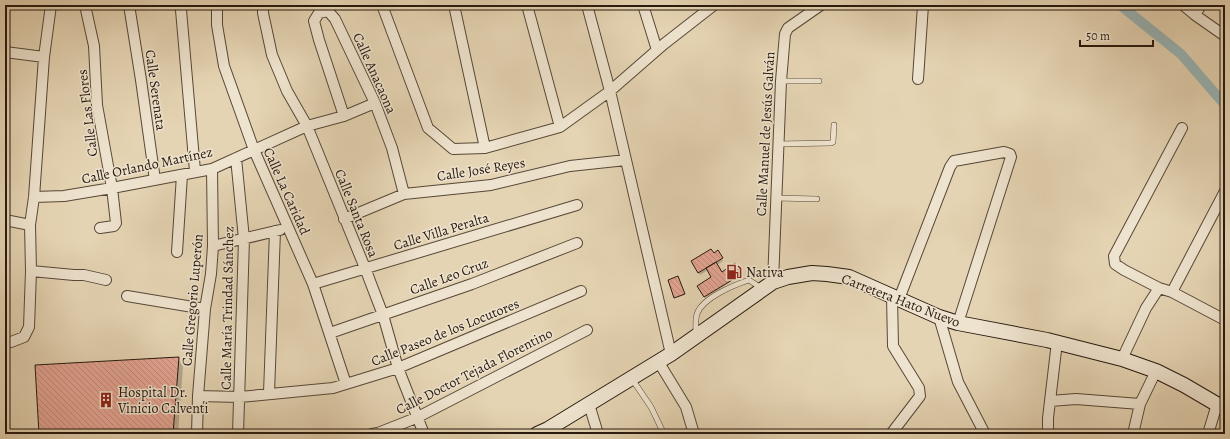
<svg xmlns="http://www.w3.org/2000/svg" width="1230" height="439" font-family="Alegreya,serif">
<defs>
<pattern id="building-back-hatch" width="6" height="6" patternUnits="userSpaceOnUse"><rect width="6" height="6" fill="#e4a593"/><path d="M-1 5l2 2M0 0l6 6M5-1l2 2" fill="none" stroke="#c48d7e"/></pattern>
</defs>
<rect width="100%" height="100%" fill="#e5d4b3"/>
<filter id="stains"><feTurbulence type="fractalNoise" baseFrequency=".005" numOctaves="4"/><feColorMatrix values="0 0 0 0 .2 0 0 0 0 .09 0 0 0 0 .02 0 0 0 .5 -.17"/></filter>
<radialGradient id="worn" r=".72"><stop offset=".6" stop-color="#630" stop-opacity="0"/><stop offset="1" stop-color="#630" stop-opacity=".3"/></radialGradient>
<path fill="#0003" d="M718,252L723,261L717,265L722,273L735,265L741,275L705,298L698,287L713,278L708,270L700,275L692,261L713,255Z
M678,277L684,295L676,298L669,280Z
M178,358L183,367L178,434H40Z"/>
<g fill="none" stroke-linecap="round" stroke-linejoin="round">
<path stroke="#9ab5b7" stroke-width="10" d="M1120,5L1181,54L1225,105"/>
</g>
<path fill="url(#building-back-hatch)" stroke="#27190f" d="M711,249L714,253L718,250L723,258L698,273L691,261Z
M716,262L722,272L735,263L742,274L704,297L697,286L711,277L706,268Z
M678,276L685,294L674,298L668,280Z
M179,357L173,434H39L35,365Z"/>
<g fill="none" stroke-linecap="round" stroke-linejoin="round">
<defs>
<path id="service" d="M781,81H819
M778,144L831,143L833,142L834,125
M776,198L817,199
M696,334C696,328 695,320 697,314C702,298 734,285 749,280L761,288
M632,379L651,407L664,434"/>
<path id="minor" d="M85,5L94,46L97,105L112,188L116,223L114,226L100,228
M129,5L141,80L155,180
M217,5V25L224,66L254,150L313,284L346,384
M263,5V13L272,55L287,91L307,126L365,268L383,315L398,368L424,434
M382,5L428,128L453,149L485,148L560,127L610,91L664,44L714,5
M454,5L485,148
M527,5L560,127
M587,5L610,91L671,354
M643,5L657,50
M1183,5L1195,15L1225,36
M181,10L195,171
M1195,15L1201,5
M5,52L44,57
M918,79L923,5
M344,116L319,40L314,21L319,13L328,11L335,19L375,103L392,148L404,194
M236,158L244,239L238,434
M34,197L64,196L112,188L212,169L307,126L344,116L375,103
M344,219L404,194L491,185L570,166L626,160
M5,220L30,225
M213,246L280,230
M177,252L182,175
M31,271L74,275H84L106,280
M773,282L781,81L785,34L788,28L821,5
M313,284L577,205
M1159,288L1124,270L1115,264L1114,256L1182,128
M1172,292L1225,191
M127,296L205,309
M899,299L950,167L954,161L1004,152L1010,154L1011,157L958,323
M939,317L958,382L985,434
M330,333L472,284L577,243
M5,342H11L24,337L29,327L31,271L30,225L34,197L44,57L51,5
M1122,359L1146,308L1159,288L1172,292L1225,320
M658,361L686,407L694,434
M269,393L275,231
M198,396L240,397L333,388L398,368L581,291
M1050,401L1076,399L1140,404
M589,404L598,434
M197,434L198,396L205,309L211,274L213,246L212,169
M372,434L378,433L416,418L587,330
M891,434L920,396L919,388L893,346L892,296
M1048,434V418L1057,342
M1133,434L1140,404L1156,371
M1208,434L1217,404"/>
<path id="secondary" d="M537,434L548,429L671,354L773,282L788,277L812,273L827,274L849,277L939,317L958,323L1047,340L1122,359L1156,371L1184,385L1225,409"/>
</defs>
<use href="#service" stroke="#564838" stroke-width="6"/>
<use href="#minor" stroke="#564838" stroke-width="12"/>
<use href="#secondary" stroke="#27190f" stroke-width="16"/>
<use href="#service" stroke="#eee3ce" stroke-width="5"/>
<use href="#minor" stroke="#eee3ce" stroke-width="10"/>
<use href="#secondary" stroke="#eee3ce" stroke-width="14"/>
</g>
<defs>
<symbol id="fuel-bare" viewBox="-9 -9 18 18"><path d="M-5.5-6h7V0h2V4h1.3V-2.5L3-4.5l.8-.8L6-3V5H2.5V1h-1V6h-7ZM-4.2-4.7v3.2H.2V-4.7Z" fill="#8f2418" stroke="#eee3ce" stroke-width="2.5" paint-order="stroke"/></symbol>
<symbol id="building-bare" viewBox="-9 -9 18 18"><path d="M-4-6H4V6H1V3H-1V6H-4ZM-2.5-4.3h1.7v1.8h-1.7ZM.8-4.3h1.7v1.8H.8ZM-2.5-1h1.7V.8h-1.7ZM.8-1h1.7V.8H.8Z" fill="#8f2418" stroke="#eee3ce" stroke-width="2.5" paint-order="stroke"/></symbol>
</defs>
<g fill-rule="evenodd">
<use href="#fuel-bare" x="723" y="261" width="22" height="22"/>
<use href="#building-bare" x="95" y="389" width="22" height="22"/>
</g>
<g text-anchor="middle" stroke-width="3" stroke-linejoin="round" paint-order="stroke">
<g font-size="14" fill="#27190f" stroke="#eee3ce">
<text transform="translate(375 73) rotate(66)" y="5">Calle Anacaona</text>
<text transform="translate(156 90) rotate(82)" y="5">Calle Serenata</text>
<text transform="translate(87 113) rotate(-97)" y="5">Calle Las Flores</text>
<text transform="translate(765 134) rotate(-87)" y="5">Calle Manuel de Jesús Galván</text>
<text transform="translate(147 165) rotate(-12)" y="5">Calle Orlando Martínez</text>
<text transform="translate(481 169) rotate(-9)" y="5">Calle José Reyes</text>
<text transform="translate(287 191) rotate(66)" y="5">Calle La Caridad</text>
<text transform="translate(357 213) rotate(68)" y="5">Calle Santa Rosa</text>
<text transform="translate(441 231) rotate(-17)" y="5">Calle Villa Peralta</text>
<text transform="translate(449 276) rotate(-20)" y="5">Calle Leo Cruz</text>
<text transform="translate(192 300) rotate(-85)" y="5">Calle Gregorio Luperón</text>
<text transform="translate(901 300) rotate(21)" y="5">Carretera Hato Nuevo</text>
<text transform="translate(227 308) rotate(-89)" y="5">Calle María Trindad Sánchez</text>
<text transform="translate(445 332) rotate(-22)" y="5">Calle Paseo de los Locutores</text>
<text transform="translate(474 371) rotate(-27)" y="5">Calle Doctor Tejada Florentino</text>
</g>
<g font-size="14" fill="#27190f" stroke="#eee3ce" text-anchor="start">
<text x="746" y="277">Nativa</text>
<text x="118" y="397">Hospital Dr.<tspan x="118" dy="16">Vinicio Calventi</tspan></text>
</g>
</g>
<rect width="1230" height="439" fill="none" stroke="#e5d4b3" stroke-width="20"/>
<rect x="6" y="6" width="1218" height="427" fill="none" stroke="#27190f" stroke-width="2"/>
<rect x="10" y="10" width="1210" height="419" fill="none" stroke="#27190f"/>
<path d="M1080 40v6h73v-6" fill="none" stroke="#27190f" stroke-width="2"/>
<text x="1086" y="40" font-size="12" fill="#27190f" stroke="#eee3ce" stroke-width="3" paint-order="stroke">50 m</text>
<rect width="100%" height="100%" filter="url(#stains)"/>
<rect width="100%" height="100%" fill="url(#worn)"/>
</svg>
